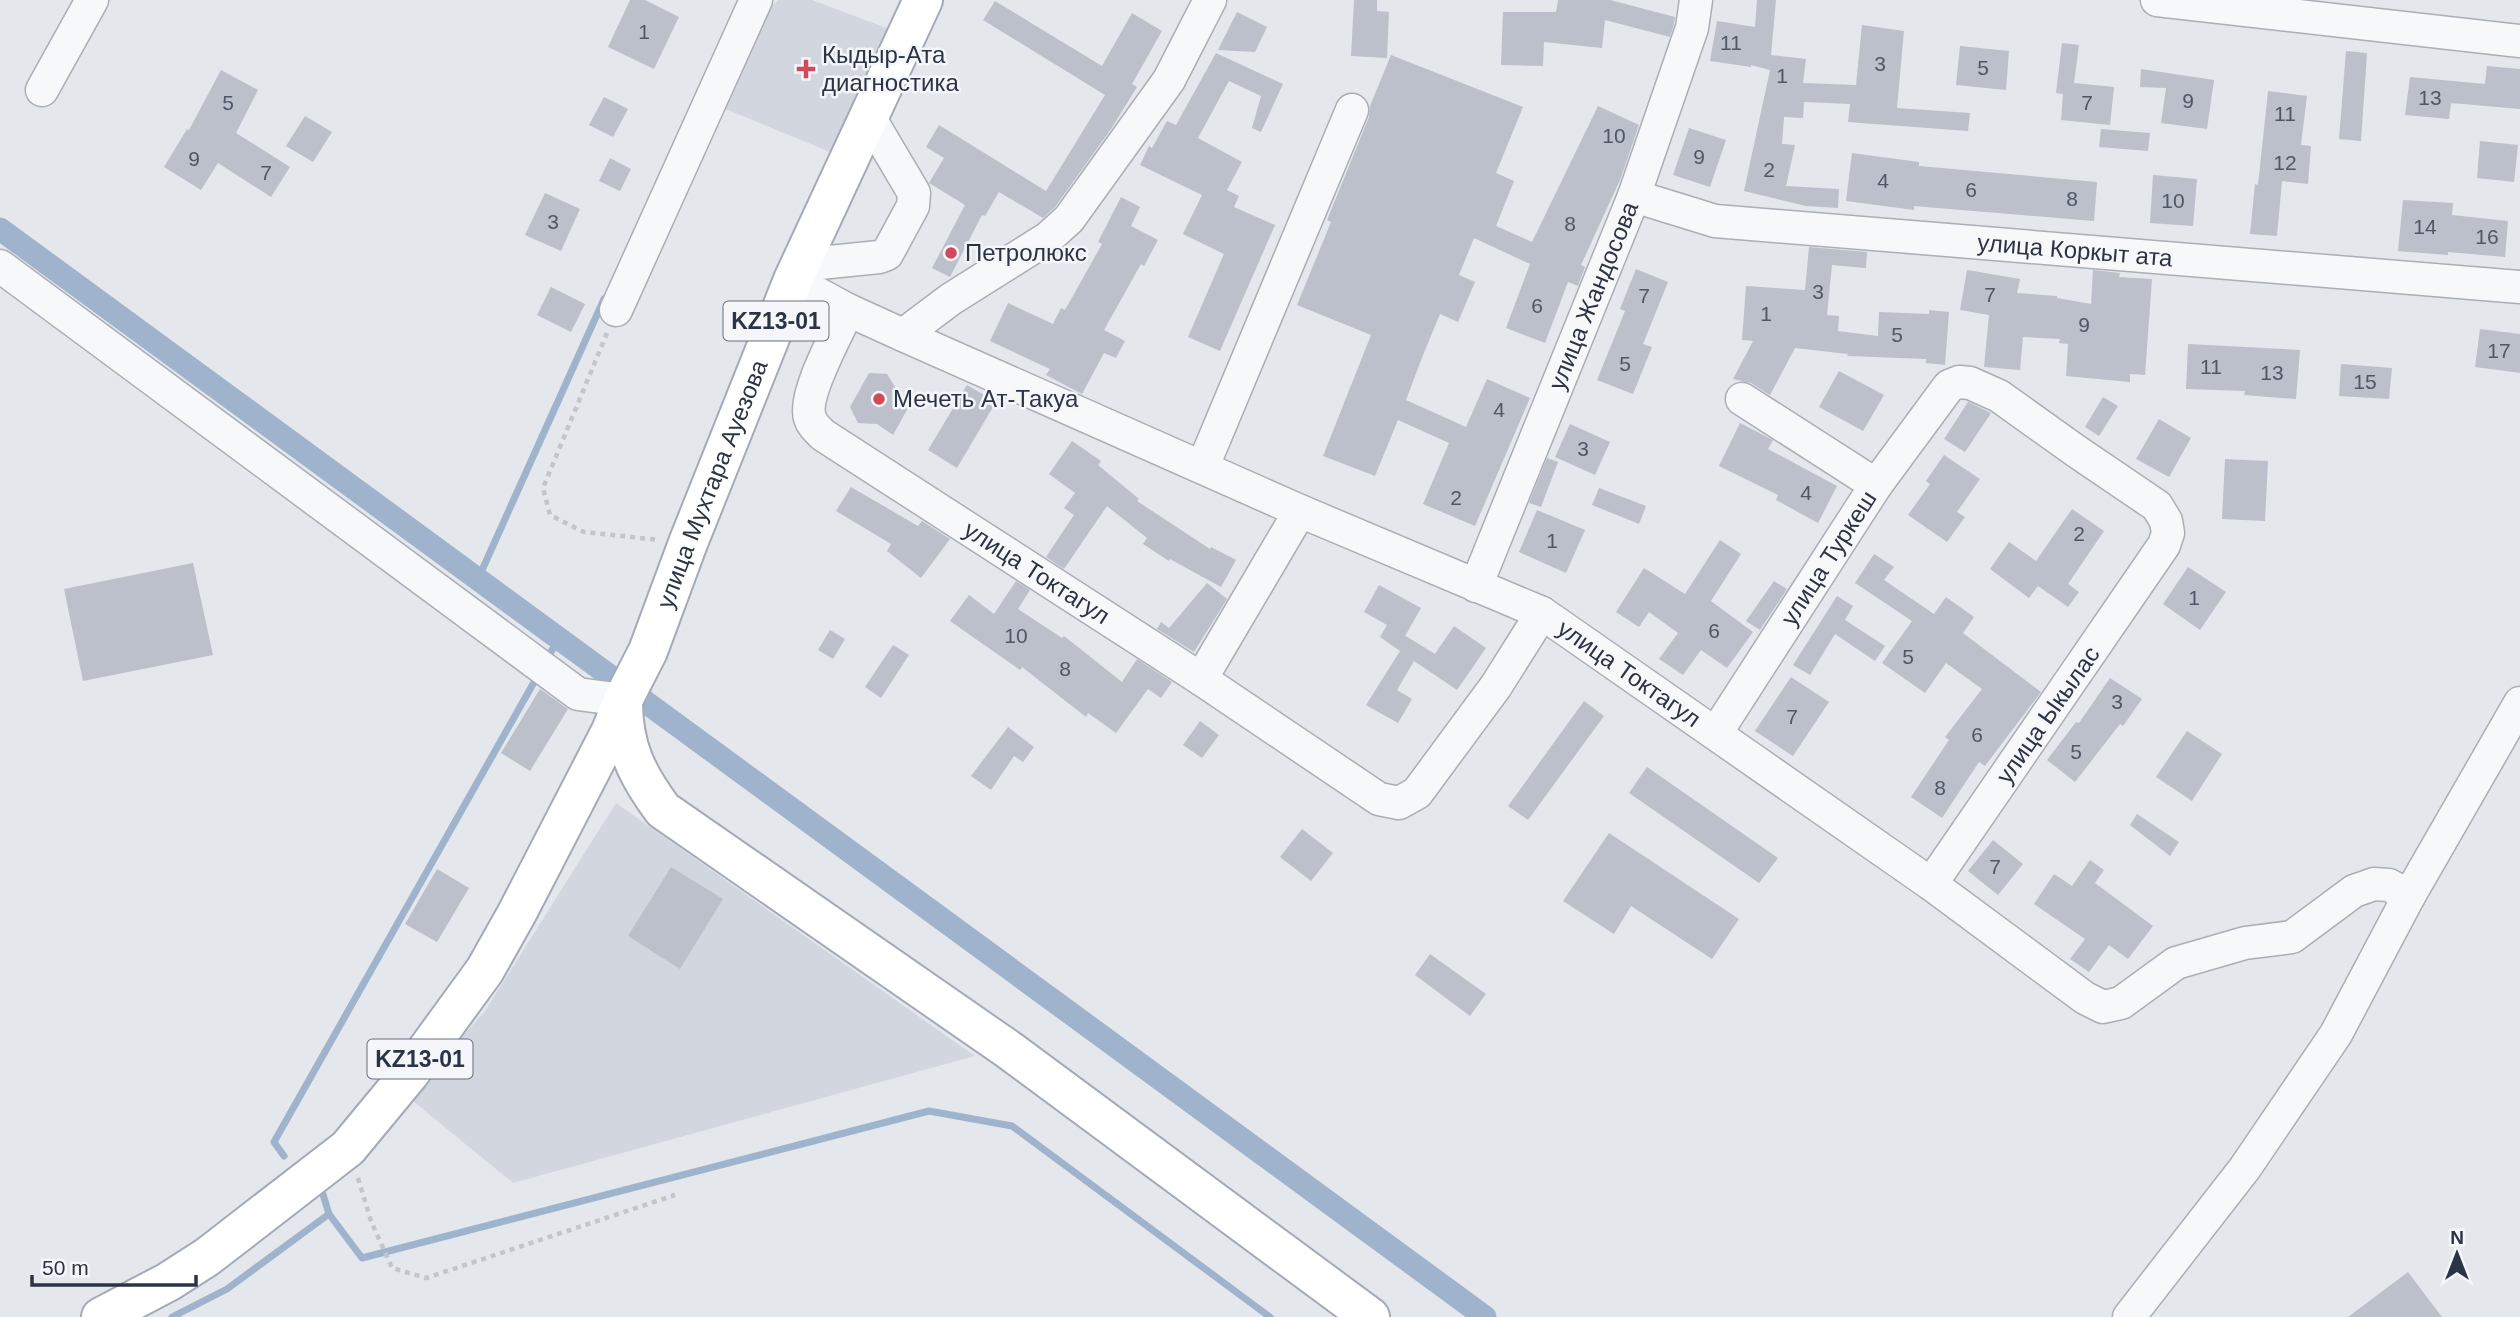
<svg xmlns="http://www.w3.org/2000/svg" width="2520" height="1317" font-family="Helvetica,sans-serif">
<rect width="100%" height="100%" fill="#e4e7ec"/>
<path fill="#d2d6de" d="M778,0H812L889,29L835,154L723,108L764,14Z
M616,803L975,1056L513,1183L408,1097L485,1011Z"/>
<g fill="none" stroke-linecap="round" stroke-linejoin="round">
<path stroke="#9fb4cc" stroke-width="7" d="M478,579L604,299
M551,652L559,638
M284,1156L274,1142L533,684
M322,1191L329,1214L362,1258L929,1111L1012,1126L1270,1317
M172,1317L227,1289L329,1214"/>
<path stroke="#9fb4cc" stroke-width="23" d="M0,229L1485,1317"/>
</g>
<path fill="#bbc0ca" d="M630,0H645L679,17L654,69L608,47Z
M1354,0H1377V11L1389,12L1387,58L1351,56Z
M1558,0H1610L1675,17L1674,24L1670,37L1605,20L1602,48L1544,42L1543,66L1501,65L1503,12H1556Z
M1757,0H1776L1771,55L1806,59L1803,83L1856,85L1862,25L1904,31L1897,108L1970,113L1968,131L1848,122L1850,104L1804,102L1803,118L1784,117L1782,144L1795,145L1786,186L1839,189L1838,208L1806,206L1744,191L1770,70L1751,65V67L1710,61L1717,21L1755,27Z
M995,1L1102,66L1132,13L1162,31L1132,84L1137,87L1111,129L1055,207L1043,218L999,192L985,216L982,215L950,277L932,268L965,205L929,183L944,158L926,147L939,125L1046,191L1105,95L983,20Z
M1237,12L1267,27L1255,52L1218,50Z
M2062,43L2079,45L2074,83L2114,87L2110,125L2061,120L2063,94L2056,93Z
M1960,46L2009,51L2006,90L1956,85Z
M2346,51L2367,53L2361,141L2339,139Z
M1216,53L1283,84L1261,132L1252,128L1261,96L1229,81L1198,138L1242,162L1227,190L1239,196L1234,207L1275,225L1220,351L1188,337L1224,254L1183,234L1202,195L1140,165L1149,146L1152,148L1167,121L1176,125Z
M1391,55L1523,107L1496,173L1514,181L1496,226L1532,242L1598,106L1639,125L1620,180L1581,265L1585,267L1578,286L1568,282L1545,343L1506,328L1530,264L1474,238L1459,275L1475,282L1458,322L1440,314L1423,355L1406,400L1466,427L1487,379L1530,398L1475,526L1423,504L1449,443L1398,420L1375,476L1323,456L1371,335L1297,305L1331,222L1327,220L1369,117L1370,106Z
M2487,66L2520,69V109L2451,103L2449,119L2405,115L2410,77L2485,84Z
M2141,69L2214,80L2207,129L2161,123L2166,88L2140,87Z
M221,70L258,90L236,133L290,167L271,197L218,163L201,190L164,167L187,129L189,130Z
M2268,91L2307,96L2301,145L2311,146L2308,184L2282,181L2277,236L2250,234L2255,184L2258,185Z
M604,97L628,109L613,137L589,125Z
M305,116L332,132L313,162L286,146Z
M1689,128L1726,140L1710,187L1673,175Z
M2101,129L2150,133L2148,151L2099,147Z
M2480,141L2518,145L2514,182L2477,178Z
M1852,153L1919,162V166L2097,182L2094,221L1914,206V210L1846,201Z
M610,158L631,169L620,191L599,181Z
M2153,175L2197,179L2193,226L2150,223Z
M545,193L580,209L561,251L525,235Z
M1121,197L1140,207L1131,226L1158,240L1144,266L1141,264L1104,330L1125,341L1116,358L1104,353L1082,394L1046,375L1050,369L990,341L1008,303L1053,324L1061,308L1065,310L1102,244L1098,242Z
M2403,200L2453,203L2452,215L2508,221L2505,257L2448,252V255L2398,251Z
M1809,247L1867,252L1866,268L1832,265L1827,315L1839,316L1838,331L1878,336L1879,312L1929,314V310L1949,312L1945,365L1926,363V359L1847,356L1848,354L1795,348L1770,395L1751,383L1733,379L1753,341L1742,340L1746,286L1805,290Z
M1636,269L1668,282L1643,344L1652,347L1633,394L1597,380L1625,311L1620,309Z
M1967,270L2020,279L2017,293L2057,296V298L2091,304L2093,270L2120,273L2119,277L2152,279L2145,375L2130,374V382L2066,376L2068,344L2059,343L2060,339L2023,337L2020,370L1984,367L1989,315L1960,310Z
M551,287L585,304L571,332L537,315Z
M2480,329L2520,334V373L2475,367Z
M2188,344L2300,350L2296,399L2244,395L2245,391L2186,389Z
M2341,364L2392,368L2389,399L2339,396Z
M1839,371L1884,395L1863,431L1819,407Z
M869,373L887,374L908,408L893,435L877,424L858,423L850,407Z
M967,385L996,402L957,468L928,450Z
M2103,397L2118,406L2099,436L2085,427Z
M1968,402L1991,413L1965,452L1944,439Z
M2159,419L2191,438L2169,477L2136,459Z
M1740,423L1773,440L1768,449L1837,486L1818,523L1776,500L1778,495L1719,466Z
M1570,424L1610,442L1595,475L1555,457Z
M1072,441L1101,461L1098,465L1139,499L1137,501L1210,549L1211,547L1236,560L1221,587L1170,559L1169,561L1143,544L1147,538L1107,506L1064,569L1046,557L1074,515L1064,508L1075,493L1049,474Z
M1944,455L1980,479L1957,512L1965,517L1947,542L1908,515L1930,484L1926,481Z
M1547,458L1558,462L1541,507L1529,503Z
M2225,459L2268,461L2265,521L2222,519Z
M851,487L918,526L922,521L950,539L921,578L887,551L891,544L836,511Z
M1599,488L1646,506L1639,524L1592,505Z
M2072,509L2104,531L2068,584L2079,592L2068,607L2038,586L2029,598L1990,569L2009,542L2036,561Z
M1537,510L1585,530L1566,573L1519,552Z
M1720,540L1741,554L1711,601L1753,632L1727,668L1701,650L1683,675L1659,659L1678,633L1649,612L1639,627L1616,612L1644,568L1685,594Z
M1874,554L1894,567L1884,580L1934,614L1946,597L1974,617L1963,633L2041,692L1985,766L1979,762L1942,818L1911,797L1949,740L1945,737L1982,689L1946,663L1925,693L1882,663L1912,621L1855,583Z
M193,563L213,655L83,681L64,589Z
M2188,567L2226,592L2200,630L2163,604Z
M1016,581L1030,590L1018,609L1062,638L1064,636L1122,682L1137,659L1172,682L1161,698L1148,689L1116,733L1088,713L1086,717L1022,667L1020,670L950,621L969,595L994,614Z
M1774,581L1787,589L1760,630L1746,621Z
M1207,583L1227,599L1194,652L1157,629L1161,622L1169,628Z
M1379,585L1421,608L1405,636L1401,633L1435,654L1454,626L1486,648L1457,690L1414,661L1397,690L1412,699L1398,723L1366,705L1400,651L1380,637L1387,625L1364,612Z
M1837,596L1853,606L1845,620L1885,646L1875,661L1835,634L1810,675L1793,665Z
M830,630L845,639L833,659L818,650Z
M893,645L909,655L881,698L865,687Z
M1791,677L1829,702L1793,756L1755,731Z
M2110,678L2142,699L2123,726L2120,724L2075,782L2047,760L2076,722L2079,723Z
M540,689L568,709L530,771L501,753Z
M1584,701L1604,716L1528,820L1508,806Z
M1200,721L1219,735L1202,758L1183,745Z
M1008,727L1034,747L1023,762L1014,756L991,790L971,776Z
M2187,731L2222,754L2192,801L2156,777Z
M1647,767L1778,858L1759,883L1629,793Z
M2137,814L2179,842L2170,856L2130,825Z
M1302,829L1333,853L1311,881L1280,857Z
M1609,833L1739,919L1712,959L1631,906L1614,934L1563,901Z
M1993,840L2023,864L1998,895L1968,871Z
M2090,860L2104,870L2095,883L2153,926L2128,959L2109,945L2089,972L2070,959L2085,939L2034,904L2054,874L2072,886Z
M671,867L723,899L680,969L628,936Z
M437,869L469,888L437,942L405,924Z
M1430,954L1486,994L1470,1016L1415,975Z
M2408,1272L2442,1317H2348Z"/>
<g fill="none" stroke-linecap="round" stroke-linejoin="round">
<defs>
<g id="minor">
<path d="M2157,0L2520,41"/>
<path d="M42,90L92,0"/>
<path id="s1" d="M1634,196L1715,221L2520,287"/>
<path d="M800,265L879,257L887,254L913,206L914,193L869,117"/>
<path d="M0,266L578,694L623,700"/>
<path id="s2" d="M793,280L848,310L903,335L1300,511L1542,613L1931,884L2085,998L2103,1007L2121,1003L2176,963L2245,943L2292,937L2354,891L2374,884L2389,885L2409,896"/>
<path d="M616,310L756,0"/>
<path id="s3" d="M848,310C838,332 802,396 810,418C812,425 818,430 823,435L1201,679L1300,511"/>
<path d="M903,335L951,299L1048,238L1069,219L1169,80L1210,0"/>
<path d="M1742,399L1876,485"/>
<path d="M1203,466L1352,110"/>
<path id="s4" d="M1476,586L1634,196L1692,28L1696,0"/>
<path d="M1201,679L1379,799L1399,803L1417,793L1496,686L1542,613"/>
<path id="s5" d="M1716,733L1876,485L1949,386L1959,382L1970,383L1999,396L2076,451L2157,506L2166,521L2168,533L2164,545L1931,884"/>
<path d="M2129,1317L2245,1168L2336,1034L2409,896L2520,703"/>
</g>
<g id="major">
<path d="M623,702C623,747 637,775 663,810L1009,1050L1370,1317"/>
<path id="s6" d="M101,1317L168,1282L207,1257L348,1148L410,1073L485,970L517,913L611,731L623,700L648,651L688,543L793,280L923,0"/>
</g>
</defs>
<use href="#minor" stroke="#a9aeb7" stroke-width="35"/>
<use href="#major" stroke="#a3abb8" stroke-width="42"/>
<path stroke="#c2c5cb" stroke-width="4.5" stroke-dasharray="5 5" stroke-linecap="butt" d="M607,333L543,488L550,515L584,532L660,540
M358,1178L371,1221L392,1268L426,1278L675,1195"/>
<use href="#minor" stroke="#f7f8fa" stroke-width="32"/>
<use href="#major" stroke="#fff" stroke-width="38"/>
</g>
<g fill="#d1495b" stroke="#f4f6f9" stroke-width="2.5">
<path d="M802.5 58.5h7v7h7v7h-7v7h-7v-7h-7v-7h7z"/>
<circle cx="951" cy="253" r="7"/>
<circle cx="879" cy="399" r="7"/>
</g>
<g text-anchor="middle" stroke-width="5" stroke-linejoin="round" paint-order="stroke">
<g font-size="21" fill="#4f5766">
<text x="644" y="39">1</text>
<text x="1731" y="50">11</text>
<text x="1880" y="71">3</text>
<text x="1983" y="75">5</text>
<text x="1782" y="83">1</text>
<text x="2430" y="105">13</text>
<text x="2188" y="108">9</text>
<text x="228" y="110">5</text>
<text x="2087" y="110">7</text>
<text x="2285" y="121">11</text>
<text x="1614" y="143">10</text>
<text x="1699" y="164">9</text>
<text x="194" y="166">9</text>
<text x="2285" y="170">12</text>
<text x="1769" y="177">2</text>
<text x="266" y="180">7</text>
<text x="1883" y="188">4</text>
<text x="1971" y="197">6</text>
<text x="2072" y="206">8</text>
<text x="2173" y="208">10</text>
<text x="553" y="229">3</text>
<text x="1570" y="231">8</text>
<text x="2425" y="234">14</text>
<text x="2487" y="244">16</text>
<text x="1818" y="299">3</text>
<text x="1990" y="302">7</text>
<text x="1644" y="303">7</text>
<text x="1537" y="313">6</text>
<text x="1766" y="321">1</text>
<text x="2084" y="332">9</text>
<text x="1897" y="342">5</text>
<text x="2499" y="358">17</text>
<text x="1625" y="371">5</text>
<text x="2211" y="374">11</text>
<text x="2272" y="380">13</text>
<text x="2365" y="389">15</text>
<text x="1499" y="417">4</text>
<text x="1583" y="456">3</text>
<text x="1806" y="500">4</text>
<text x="1456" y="505">2</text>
<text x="2079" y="541">2</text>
<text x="1552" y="548">1</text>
<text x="2194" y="605">1</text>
<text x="1714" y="638">6</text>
<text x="1016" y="643">10</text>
<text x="1908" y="664">5</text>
<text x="1065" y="676">8</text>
<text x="2117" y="709">3</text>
<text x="1792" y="724">7</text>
<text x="1977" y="742">6</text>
<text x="2076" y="759">5</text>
<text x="1940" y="795">8</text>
<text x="1995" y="874">7</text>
</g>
<g fill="#f4f6f9" stroke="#676e7b" stroke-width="2">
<rect x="723.5" y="301.5" width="105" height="39" rx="5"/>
<rect x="367.5" y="1039.5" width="105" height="39" rx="5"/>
</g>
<g font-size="23" font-weight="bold" fill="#2b3445">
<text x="776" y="329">KZ13-01</text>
<text x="420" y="1067">KZ13-01</text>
</g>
<g font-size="24" fill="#2b3445" stroke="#f4f6f9" text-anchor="start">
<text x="822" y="63">Кыдыр-Ата<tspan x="822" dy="28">диагностика</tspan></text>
<text x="965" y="261">Петролюкс</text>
<text x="893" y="407">Мечеть Ат-Такуа</text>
</g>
<g font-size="24" fill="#2b3445" stroke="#f4f6f9">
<text dy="8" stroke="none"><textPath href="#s1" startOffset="446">улица Коркыт ата</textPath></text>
<text dy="8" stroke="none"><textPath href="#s4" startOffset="313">улица Жандосова</textPath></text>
<text dy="8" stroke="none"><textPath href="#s6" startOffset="1062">улица Мухтара Ауезова</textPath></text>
<text dy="8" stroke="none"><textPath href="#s5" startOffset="208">улица Туркеш</textPath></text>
<text dy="8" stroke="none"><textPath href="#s3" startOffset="392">улица Токтагул</textPath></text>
<text dy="8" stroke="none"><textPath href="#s2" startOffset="926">улица Токтагул</textPath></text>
<text transform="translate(2048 715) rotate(-55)" y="8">улица Ыкылас</text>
</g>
</g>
<g transform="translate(2457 1254)" stroke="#f4f6f9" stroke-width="5" paint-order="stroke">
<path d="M0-5L12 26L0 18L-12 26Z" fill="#2b3445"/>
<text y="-10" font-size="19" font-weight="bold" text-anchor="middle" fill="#2b3445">N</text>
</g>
<path d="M32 1275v10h164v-10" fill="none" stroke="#2b3445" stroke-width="3.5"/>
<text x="42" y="1275" font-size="21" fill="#2b3445" stroke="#f4f6f9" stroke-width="5" paint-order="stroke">50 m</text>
</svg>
